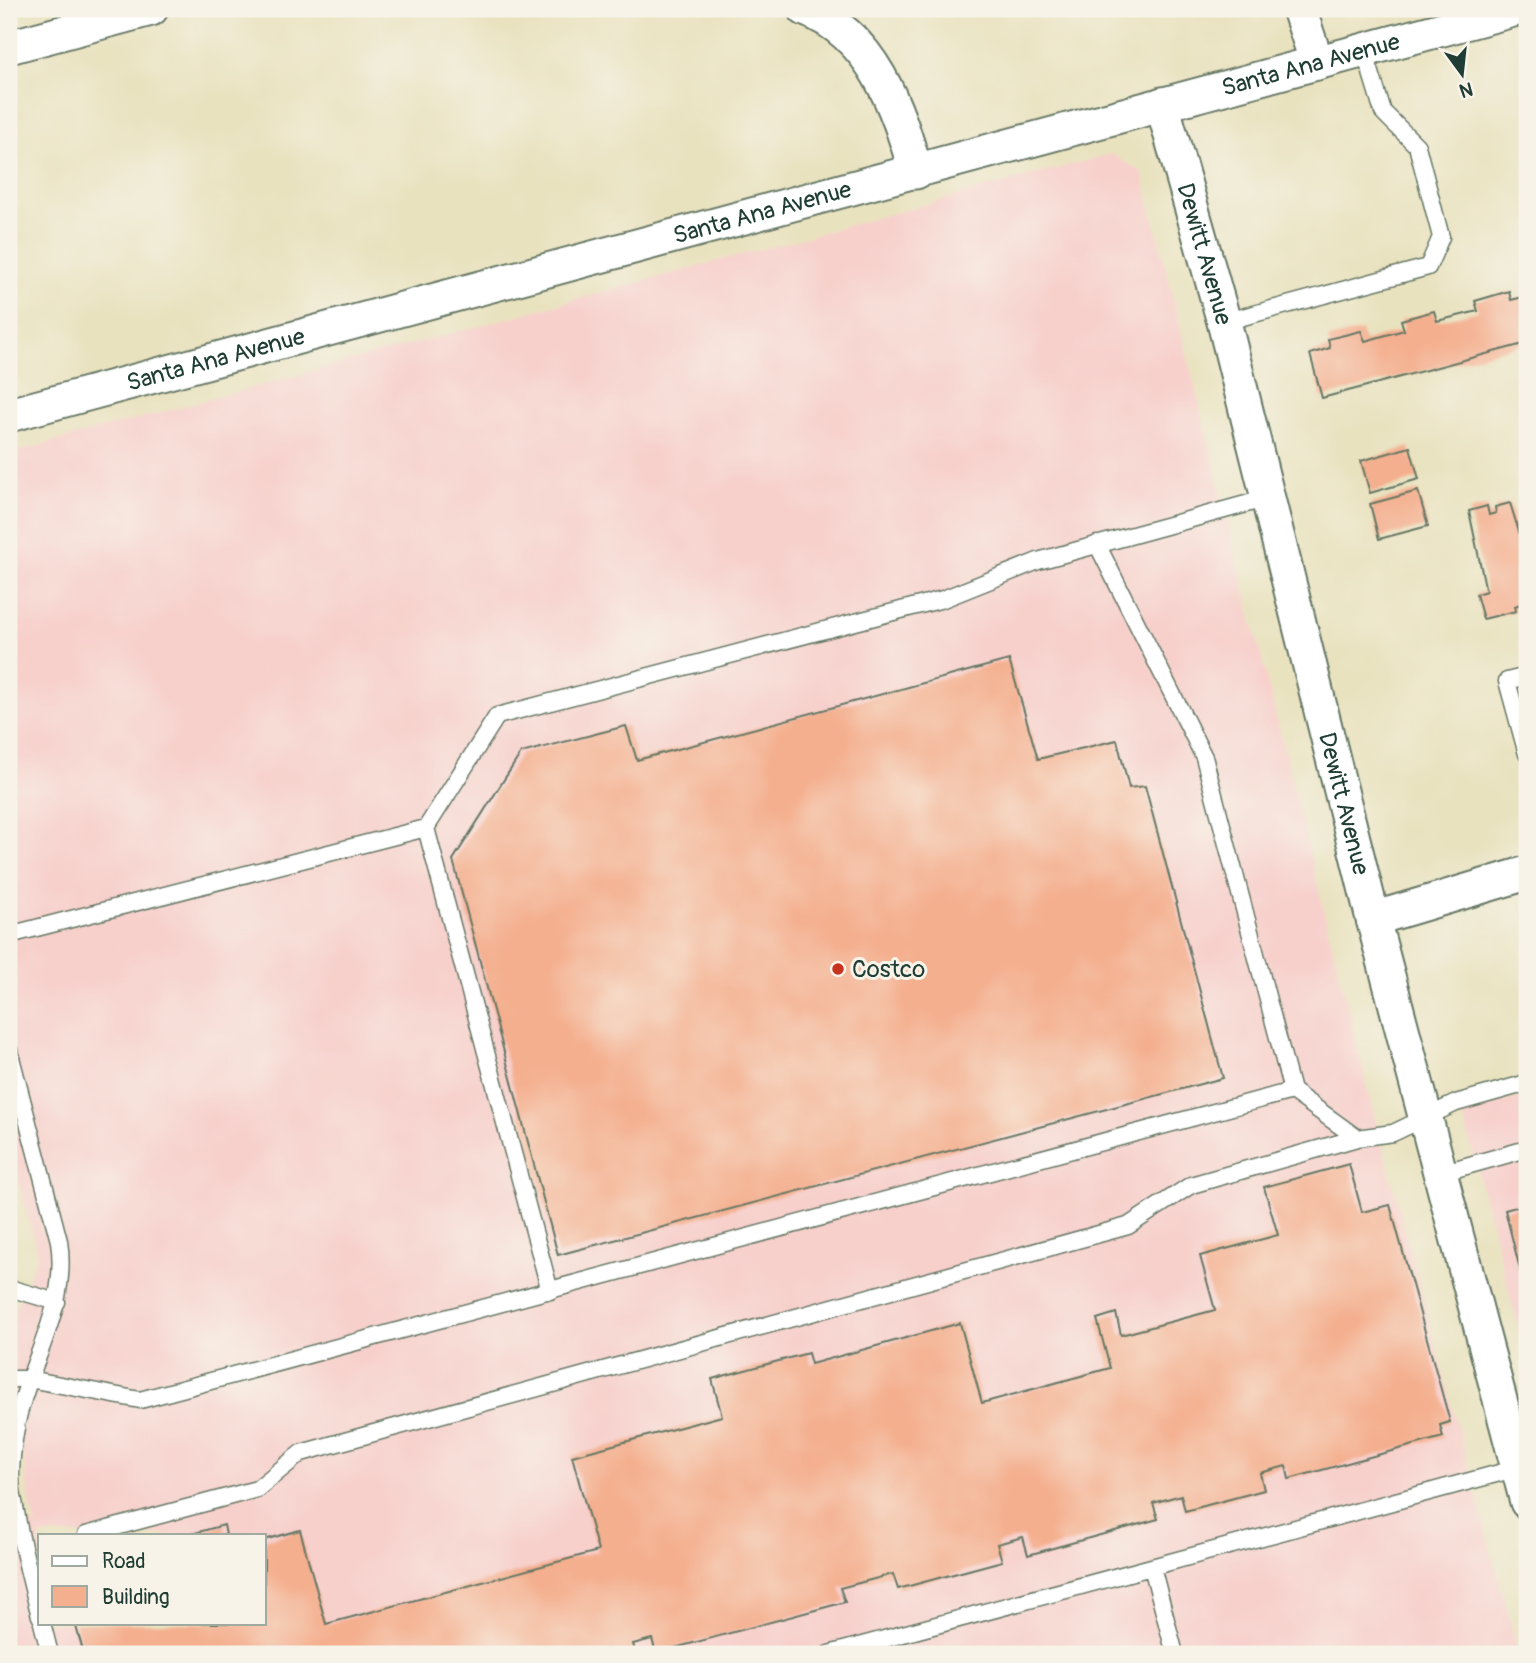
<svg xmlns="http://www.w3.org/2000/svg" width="1536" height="1663" font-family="Pangolin,sans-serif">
<rect width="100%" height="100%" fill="#f7f3e8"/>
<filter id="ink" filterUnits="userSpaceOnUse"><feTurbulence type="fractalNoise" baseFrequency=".0143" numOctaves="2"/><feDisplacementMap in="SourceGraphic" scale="14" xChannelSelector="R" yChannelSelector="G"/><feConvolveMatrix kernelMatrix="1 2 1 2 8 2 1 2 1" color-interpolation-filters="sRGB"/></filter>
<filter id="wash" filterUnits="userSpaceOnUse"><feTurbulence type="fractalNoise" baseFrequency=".00686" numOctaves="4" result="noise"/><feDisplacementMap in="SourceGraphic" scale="28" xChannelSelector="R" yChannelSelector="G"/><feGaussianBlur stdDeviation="1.57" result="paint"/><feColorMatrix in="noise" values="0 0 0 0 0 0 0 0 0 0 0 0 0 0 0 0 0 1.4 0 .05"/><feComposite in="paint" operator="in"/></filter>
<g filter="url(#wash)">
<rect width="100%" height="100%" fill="#e9e2bf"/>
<path fill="#f7d0cc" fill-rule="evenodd" d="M1111,154L1142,172L1377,1127L1519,1654H9V1518L36,1525L28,1492L9,1356V1325L38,1254L9,1146V454ZM40,1535H264V1623H40Z
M1527,1095V1360L1462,1112Z"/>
<g id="blocks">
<path fill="#f4af8e" d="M1509,291L1511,300L1527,296V343L1322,398L1310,354L1330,348L1328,339L1361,331L1365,341L1404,330L1401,320L1434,311L1437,321L1478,311L1475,301Z
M1410,447L1419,479L1370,493L1361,461Z
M1418,491L1428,526L1379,539L1370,504Z
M1510,503L1524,548H1527V605L1524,606L1523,603L1515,606L1516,611L1483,619L1476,594L1486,591L1469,511L1487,506L1489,515L1496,513L1495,507Z
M1009,660L1038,759L1117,740L1129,788L1145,786L1223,1078L558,1255L453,860L521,753L626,726L637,760Z
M1349,1164L1362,1212L1390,1205L1450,1422L1440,1425L1443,1437L1289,1479L1286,1466L1260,1473L1264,1490L1185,1511L1181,1495L1153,1503L1158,1519L1028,1555L1023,1537L997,1544L1002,1561L898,1589L893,1574L840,1588L845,1602L656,1653L652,1639L633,1644L636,1654H84L75,1623H264V1540L300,1530L326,1624L598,1551L572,1456L722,1416L712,1379L808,1353L811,1364L960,1323L982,1403L1110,1368L1097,1319L1116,1313L1121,1335L1215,1310L1200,1256L1278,1235L1264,1187Z
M1527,1204V1293H1526L1505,1210Z
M224,1525L226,1535H191V1534Z"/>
</g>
</g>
<g filter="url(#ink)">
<use href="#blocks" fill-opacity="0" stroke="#667765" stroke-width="2"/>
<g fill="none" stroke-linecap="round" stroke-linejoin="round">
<defs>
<path id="lane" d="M1224,322L1428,267L1441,237L1417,146L1383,112L1364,50
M1527,676L1507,681L1527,754
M9,935L426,828
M9,1050L59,1241C69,1308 30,1359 17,1422C14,1438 11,1458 11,1475C10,1487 14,1500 16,1512C22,1547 31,1582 40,1616
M1292,1091L1357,1138
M1441,1173L1527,1149
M9,1288L57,1302
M550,1291L426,828L497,716L943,599L1038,561L1268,498
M9,1379H29L140,1400L1292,1091L1204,757L1097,544
M86,1535L257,1489L301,1453L1128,1226L1191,1185L1357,1138L1393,1133L1456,1103L1527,1083
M1152,1567L1175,1654
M42,1623L50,1654
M829,1654L1518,1468"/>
<g id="street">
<path d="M805,9C874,35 897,108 916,172"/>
<path d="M1299,9L1317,63"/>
<path d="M9,47L151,9"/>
<path id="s1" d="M1162,104L1224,322L1373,919L1527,1502"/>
<path id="s2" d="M9,415L1517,9"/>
<path d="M1373,919L1527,873"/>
</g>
</defs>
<use href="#lane" stroke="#667765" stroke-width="19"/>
<use href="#street" stroke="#667765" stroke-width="37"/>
<use href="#lane" stroke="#fff" stroke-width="16"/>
<use href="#street" stroke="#fff" stroke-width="33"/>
</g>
</g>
<circle fill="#c8321e" stroke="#f7f3e8" stroke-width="2.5" cx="838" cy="969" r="7"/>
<g text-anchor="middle" stroke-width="6" stroke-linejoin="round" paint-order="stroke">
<g font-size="24" fill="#1f3d34" stroke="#f7f3e8">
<text dy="8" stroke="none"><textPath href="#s2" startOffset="1348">Santa Ana Avenue</textPath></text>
<text dy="8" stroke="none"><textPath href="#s2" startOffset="780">Santa Ana Avenue</textPath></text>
<text dy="8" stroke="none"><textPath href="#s1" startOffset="156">Dewitt Avenue</textPath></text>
<text dy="8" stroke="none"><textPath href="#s2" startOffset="214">Santa Ana Avenue</textPath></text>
<text dy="8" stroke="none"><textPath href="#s1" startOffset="723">Dewitt Avenue</textPath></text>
</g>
<g font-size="24" fill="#1f3d34" stroke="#f7f3e8" text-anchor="start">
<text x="852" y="977">Costco</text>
</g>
</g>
<rect width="1536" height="1663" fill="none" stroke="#f7f3e8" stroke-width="35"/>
<rect x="38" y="1534" width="228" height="91" fill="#f7f3e8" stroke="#a1aaa0" stroke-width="2"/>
<rect x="52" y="1556" width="35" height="10" fill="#ffffff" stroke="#a1aaa0" stroke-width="2"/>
<text x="102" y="1568" font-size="21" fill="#1f3d34">Road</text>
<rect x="52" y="1586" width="35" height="21" fill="#f4af8e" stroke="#a1aaa0" stroke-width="2"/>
<text x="102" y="1604" font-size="21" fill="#1f3d34">Building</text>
<g transform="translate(1462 74) rotate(165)" stroke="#f7f3e8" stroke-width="5" paint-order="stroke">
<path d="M0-5L12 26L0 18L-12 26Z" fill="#1f3d34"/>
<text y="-10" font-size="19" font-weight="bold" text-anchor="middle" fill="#1f3d34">N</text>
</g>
</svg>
